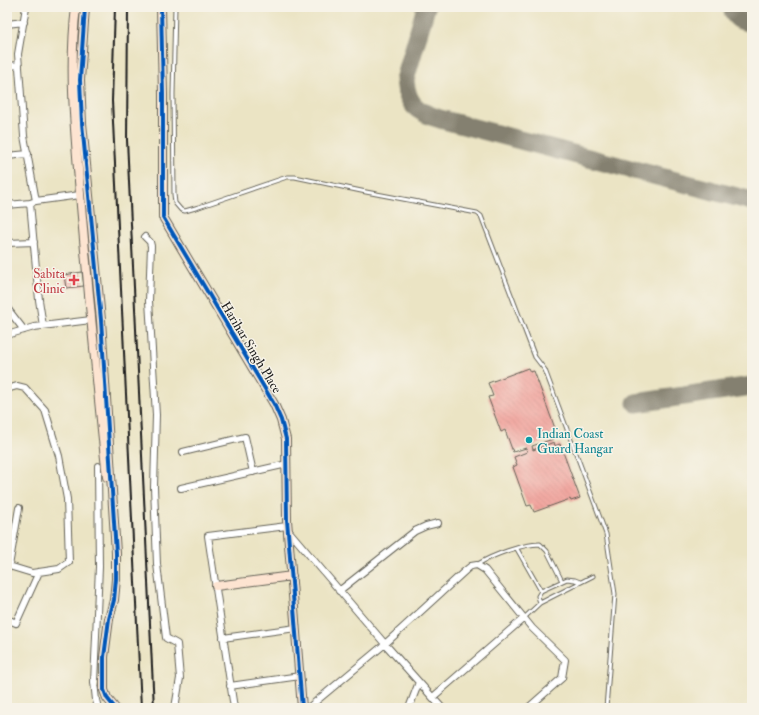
<svg xmlns="http://www.w3.org/2000/svg" width="759" height="715" font-family="'IM FELL Double Pica',serif">
<defs>
<pattern id="building-back-hatch" width="6" height="6" patternUnits="userSpaceOnUse"><rect width="6" height="6" fill="#f19d97"/><path d="M-1 5l2 2M0 0l6 6M5-1l2 2" fill="none" stroke="#ce8782"/></pattern>
</defs>
<rect width="100%" height="100%" fill="#f7f3e8"/>
<filter id="ink" filterUnits="userSpaceOnUse"><feTurbulence type="fractalNoise" baseFrequency=".025" numOctaves="2"/><feDisplacementMap in="SourceGraphic" scale="8" xChannelSelector="R" yChannelSelector="G"/><feConvolveMatrix kernelMatrix="1 2 1 2 8 2 1 2 1" color-interpolation-filters="sRGB"/></filter>
<filter id="wash" filterUnits="userSpaceOnUse"><feTurbulence type="fractalNoise" baseFrequency=".012" numOctaves="4" result="noise"/><feDisplacementMap in="SourceGraphic" scale="16" xChannelSelector="R" yChannelSelector="G"/><feGaussianBlur stdDeviation="0.9" result="paint"/><feColorMatrix in="noise" values="0 0 0 0 0 0 0 0 0 0 0 0 0 0 0 0 0 1.4 0 .05"/><feComposite in="paint" operator="in"/></filter>
<g filter="url(#wash)">
<rect width="100%" height="100%" fill="#ebe4c4"/>
<g fill="none" stroke-linecap="round" stroke-linejoin="round">
<path stroke="#848070" stroke-width="19" d="M426,7L405,80C407,105 417,112 440,119L752,201
M636,403L752,386"/>
<path stroke="#848070" stroke-width="48" d="M747,7L752,8"/>
</g>
<g id="blocks">
<path fill="url(#building-back-hatch)" d="M82,272L84,286L66,288L64,275Z
M528,368L530,372L534,371L556,431L551,433L553,439L532,446L533,450L554,442L555,446L560,444L580,498L571,501L570,499L534,512L531,505L527,506L513,467L517,465L514,457L527,452L526,448L513,452L505,430L501,432L488,397L493,396L488,383Z"/>
</g>
</g>
<g filter="url(#ink)">
<use href="#blocks" fill-opacity="0" stroke="#646257" stroke-width="1"/>
<g fill="none" stroke-linecap="round" stroke-linejoin="round">
<defs>
<path id="lane" d="M175,7L173,94L174,194L175,203L181,210L185,211L199,207L287,177H295L366,192L477,213L481,216L535,357L545,370L606,534L615,594L606,708
M517,549L541,591
M478,564C493,555 522,544 540,544L547,551L562,581
M540,603L538,596L541,591L567,579L575,580L580,582
M524,618L540,603L593,576"/>
<path id="street" d="M26,7L18,54L24,136L36,201
M7,24L24,22
M7,66L19,65
M7,156L28,154
M30,203L39,300L43,326
M7,205L30,203L36,201L80,195
M145,237L150,242L151,246L149,301L156,415L154,487L157,564L166,638L177,644L180,678L175,708
M7,243L34,242
M7,308L24,330
M7,335L34,327L91,320
M7,389L17,386L25,388L45,410L59,456L67,499L69,562L59,569L32,573L9,566L19,508
M183,452L245,437L253,472
M98,466L99,567L94,682L96,700L98,708
M181,488L287,464
M288,530L385,644L308,708
M339,591L415,531L426,526L438,523
M7,619L16,623L39,572
M223,638L296,628
M230,686L300,676
M433,697L524,618
M234,708L208,536L287,526
M409,708L419,682
M442,708L385,644L466,570L471,566L477,565L485,570L532,628L565,660L562,678L528,708"/>
<path id="secondary" d="M76,7C68,73 76,140 81,206C89,296 97,387 107,477
M85,7L80,80L82,123L101,320L116,553V579L114,600L109,619L104,657V690L107,698L115,708
M161,7L163,94V217L274,404L281,420L286,439L287,520L302,708
M216,586L292,576"/>
</defs>
<use href="#lane" stroke="#646257" stroke-width="5"/>
<use href="#street" stroke="#646257" stroke-width="8"/>
<use href="#secondary" stroke="#646257" stroke-width="10"/>
<use href="#lane" stroke="#fff" stroke-width="3"/>
<use href="#street" stroke="#fff" stroke-width="6"/>
<use href="#secondary" stroke="#fde4d1" stroke-width="8"/>
<path stroke="#1c1c1c" stroke-width="2" d="M115,7L112,101L141,708
M128,7L127,140L154,708"/>
<defs>
<path id="cycleway" d="M85,7L80,80L82,123L101,320L116,553V579L114,600L109,619L104,657V690L107,698L115,708
M161,7L163,94V217L274,404L281,420L286,439L287,520L302,708"/>
</defs>
<use href="#cycleway" stroke="#f7f3e8" stroke-width="6"/>
<use href="#cycleway" stroke="#0057b8" stroke-width="4"/>
</g>
</g>
<path fill="#e0444e" stroke="#f7f3e8" stroke-width="1.5" d="M72 274h4v4h4v4h-4v4h-4v-4h-4v-4h4z"/>
<circle fill="#0f9aa8" stroke="#f7f3e8" stroke-width="1.5" cx="529" cy="440" r="4"/>
<g text-anchor="middle" stroke-width="3" stroke-linejoin="round" paint-order="stroke">
<g font-size="13" fill="#be3a42" stroke="#f7f3e8" text-anchor="end">
<text x="65" y="278">Sabita<tspan x="65" dy="15">Clinic</tspan></text>
</g>
<g font-size="13" fill="#1c1c1c" stroke="#f7f3e8">
<text transform="translate(252 347) rotate(59)" y="5">Harihar Singh Place</text>
</g>
<g font-size="13" fill="#0d838f" stroke="#f7f3e8" text-anchor="start">
<text x="537" y="438">Indian Coast<tspan x="537" dy="15">Guard Hangar</tspan></text>
</g>
</g>
<rect width="759" height="715" fill="none" stroke="#f7f3e8" stroke-width="24"/>
</svg>
